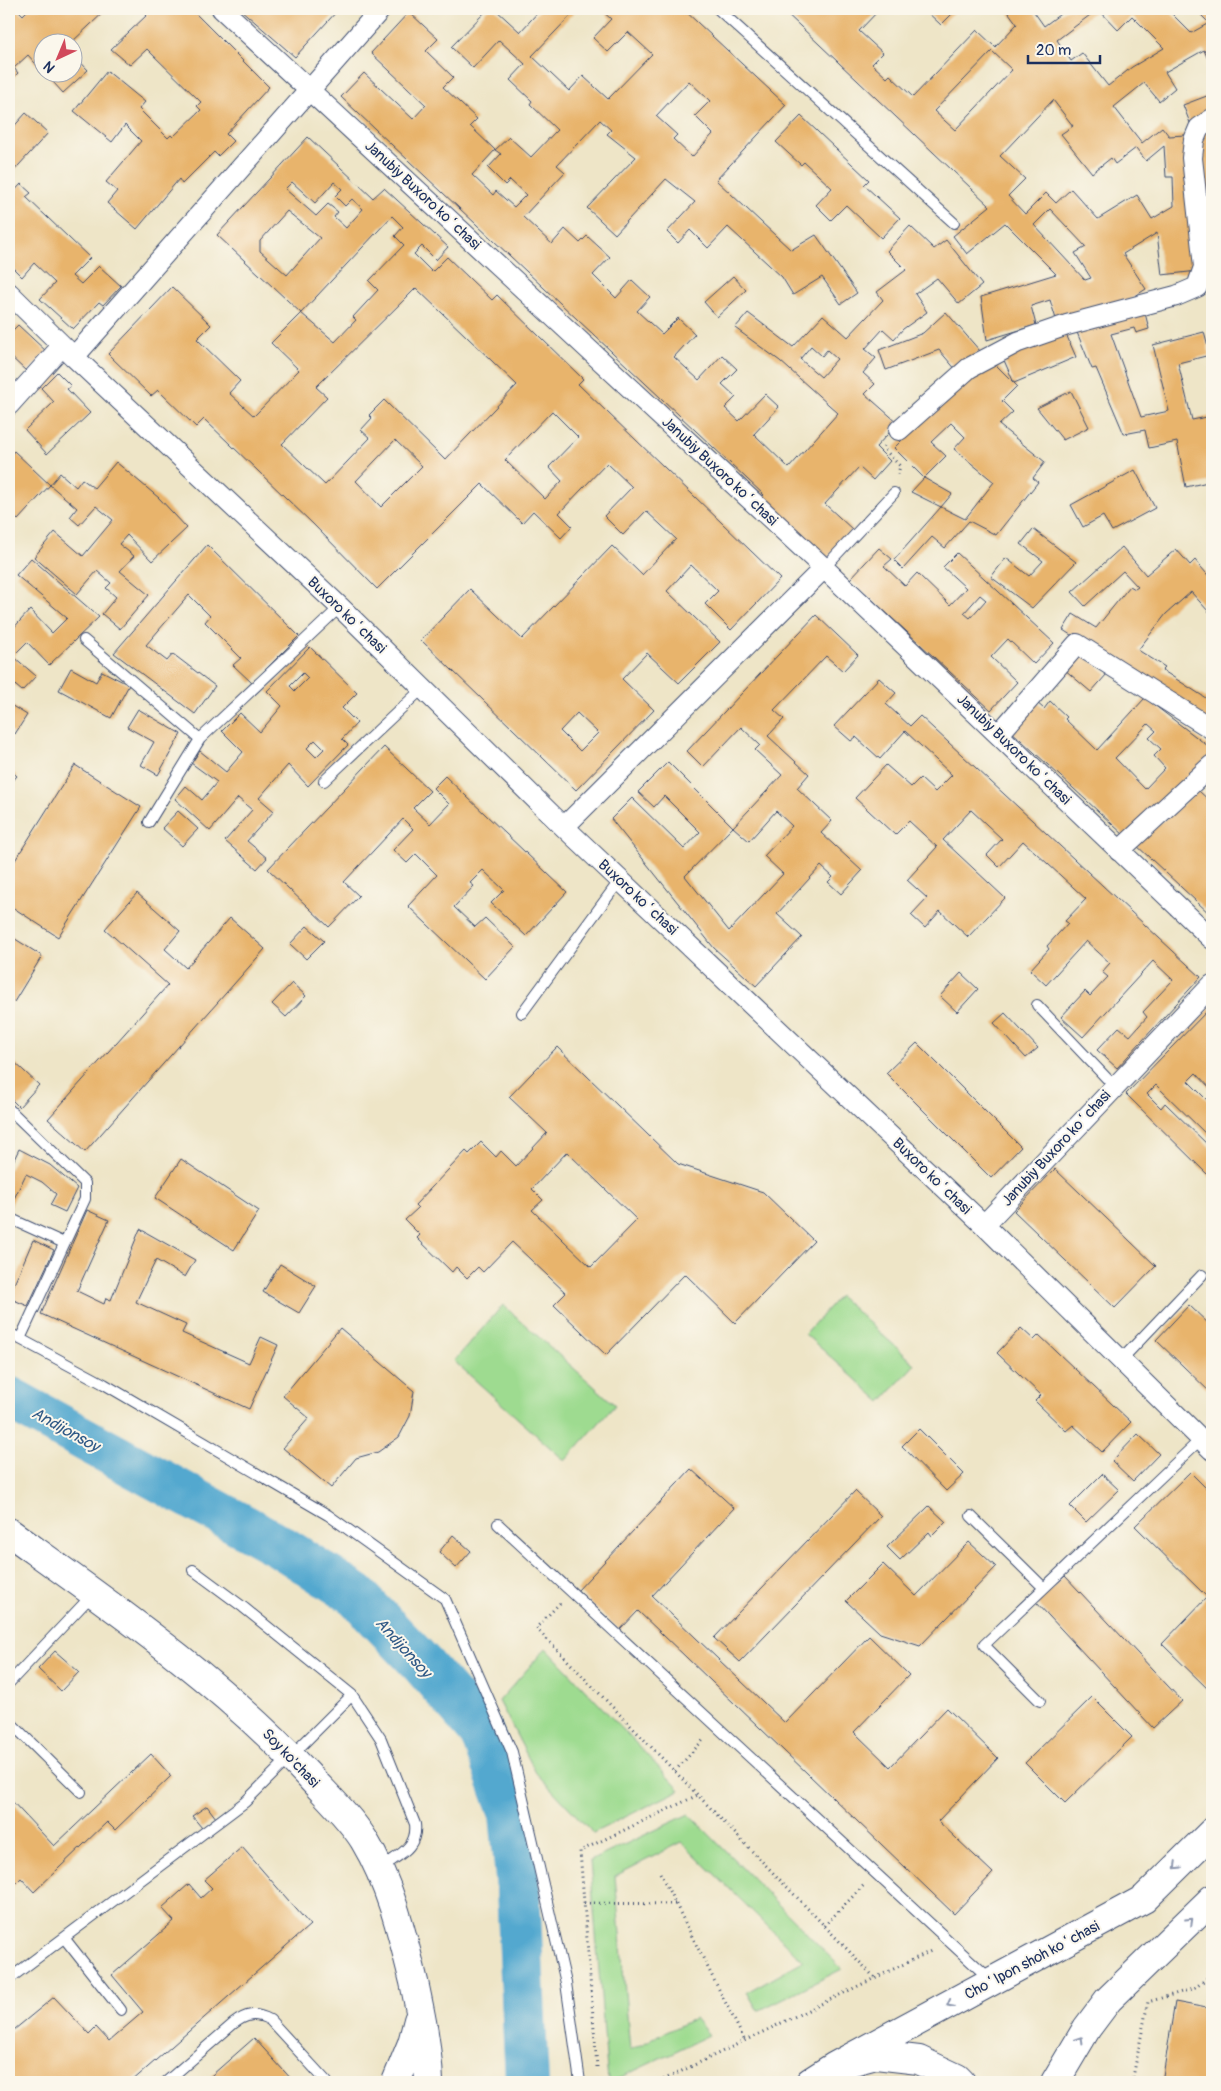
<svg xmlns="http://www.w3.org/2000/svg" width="1221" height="2091" font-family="Pangolin,sans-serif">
<rect width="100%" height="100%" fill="#fbf7ec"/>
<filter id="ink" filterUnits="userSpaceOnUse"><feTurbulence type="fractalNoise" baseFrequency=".02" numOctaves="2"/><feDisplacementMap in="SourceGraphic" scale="10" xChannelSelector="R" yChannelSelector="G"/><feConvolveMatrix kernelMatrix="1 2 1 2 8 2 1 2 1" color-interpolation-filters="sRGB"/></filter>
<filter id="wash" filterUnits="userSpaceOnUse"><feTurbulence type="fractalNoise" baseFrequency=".0096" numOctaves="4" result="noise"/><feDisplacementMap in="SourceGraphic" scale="20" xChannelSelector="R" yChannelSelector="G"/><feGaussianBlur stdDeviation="1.12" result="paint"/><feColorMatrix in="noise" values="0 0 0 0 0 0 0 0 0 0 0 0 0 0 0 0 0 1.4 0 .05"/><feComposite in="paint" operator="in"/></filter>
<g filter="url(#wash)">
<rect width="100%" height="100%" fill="#eee5c7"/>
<path fill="#9edb90" stroke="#5c8577" d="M839,1296L915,1364L881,1402L805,1334Z
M503,1305L615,1405L565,1461L454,1361Z
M546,1648L680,1790L593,1833L536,1773L499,1701Z
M689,1814L842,1969L758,2011L747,1992L803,1961L682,1842L615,1876L630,2050L695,2018L709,2035L611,2082H608L590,1861Z"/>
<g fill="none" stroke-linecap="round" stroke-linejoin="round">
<path stroke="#53a8cf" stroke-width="44" d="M9,1398L280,1546L356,1595L423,1665L481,1732L511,1814L518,1890L527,2082"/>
</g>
<g id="blocks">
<path fill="#e8b46c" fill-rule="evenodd" d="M9,9H17L23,15L29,9H107L72,42H42V71L28,55L14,68L18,73L9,82Z
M142,9H191L269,87L226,134L233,141L218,156L214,152L182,184L179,179L137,229L107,203L117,191L106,182L141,141L125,125L112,142L74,111L107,71L145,102L139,109L168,138L171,135L173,137L201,110L197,106L201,102L147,49L130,65L111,49L147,15Z
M240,9H339L295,57Z
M488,9H495L520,32L541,9H577L532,56L569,91L583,76L608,99L652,54L628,32L608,52L593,38L611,19L600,9H683L786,105L716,180L791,250L816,235L857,293L841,304L822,277L793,295L782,277L728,227L708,248L690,230L678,243L667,232L695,202L666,179L615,234L587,208L636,157L607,134L611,130L600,120L557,165L565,172L523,217L552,244L565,229L580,243L587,236L610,257L593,275L616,298L632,280L650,297L637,311L662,334L678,318L695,334L674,357L699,380L722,355L737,369L722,384L736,397L725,408L739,421L765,394L779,407L754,434L789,468L838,413L780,361L735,328L748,313L793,347L823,315L848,337L883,300L877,292L906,270L887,251L910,226L934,249L946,240L982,285L959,304L937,278L915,294L927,312L903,329L894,339L883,329L865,349L876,358L863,373L875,384L865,394L898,423L876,447L890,461L873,480L859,467L825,504L853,530L827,558L761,498L764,495L341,97L364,73L413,119L426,105L371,53L409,12L438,39L426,51L453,77L443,87L477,119L470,126L495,150L472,175L493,195L496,191L514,207L526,195L510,180L505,185L488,168L501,154L495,150L509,137L531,157L557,130L530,104L532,101L510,80L525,64L499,40L473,68L451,47ZM689,81L710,101L695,116L713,134L692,157L673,139L677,135L656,116ZM811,346L822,356L827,350L837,359L821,377L800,359Z
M782,9H880L859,31L883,53L872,64L887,78L890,75L913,97L977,30L995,47L1017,24L1006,9H1032L1044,26L1067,9H1175L1171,13L1191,33L1209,23L1195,9H1212V69L1204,50L1165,72L1175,88L1159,101L1144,83L1114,107L1142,143L1162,127L1169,136L1185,135L1198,271L1162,275L1157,233L1123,254L1146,289L1129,300L1056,319L1050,300L1031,306L1036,325L987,340L981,297L1056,274L1005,223L967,254L953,236L990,206ZM1098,9L1118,30L1132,16L1164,48L1132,67L1108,86L1082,53L1071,61L1057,40ZM992,51L1012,70L955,130L934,111ZM1053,100L1073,126L1061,134L1092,173L1111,158L1115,164L1136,148L1146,161L1164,146L1166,177H1173L1174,206L1152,219L1137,195L1098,219L1071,189L1056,203L1046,193L1025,214L1008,196L1025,179L1000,156ZM1050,209L1086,247L1075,253L1091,278L1085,280L1034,225Z
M924,9H957L941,25Z
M72,53L88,70L63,93L44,72H72Z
M1212,94V115L1190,123L1183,105Z
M26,113L48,133L9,176V132Z
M801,116L869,180L864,185L900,218L881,238L846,205L831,220L816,205L832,188L804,162L801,165L776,142Z
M1212,127V268L1198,153L1205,129Z
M308,137L373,198L384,188L448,247L436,260L422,246L414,254L432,272L447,257L492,300L497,295L583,379L578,384L780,579L731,630L705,604L718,591L691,565L667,591L720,642L679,683L647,653L622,679L654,710L576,790L421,640L470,589L522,639L612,546L642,575L676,539L646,511L623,535L604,516L632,487L607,463L559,513L572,526L561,538L533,511L522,523L482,484L377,589L313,524L204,419L196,427L158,390L151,396L108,354L172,287L211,325L197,339L240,381L229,393L254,416L299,370L271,343L301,313L217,235ZM292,182L315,203L334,182L342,189L335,196L345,206L352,199L363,209L346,228L334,217L338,212L328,204L316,216L285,189ZM287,211L320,238L287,275L260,251V241ZM392,216L403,227L395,236L404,245L369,281L378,290L353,317L356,320L335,342L301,313ZM416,288L517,385L445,460L384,400L369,415L372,418L361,430L370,438L325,485L282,444L327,397L316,387ZM552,411L578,437L549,467L562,481L545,499L505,460ZM395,440L422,466L381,507L356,481ZM577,713L598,733L580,751L560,731Z
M21,184L31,193L26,197L90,258L72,276L81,284L99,266L121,286L103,305L99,302L73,329L40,299L55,283L34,263L22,277L9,264V197Z
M733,276L746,290L717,317L704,302Z
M1144,309L1149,329L1136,333L1134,328L1111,334L1141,417L1169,411L1153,345L1204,332L1210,355L1178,363L1192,420L1212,416V481L1186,487L1177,442L1149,448L1145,430L1124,434L1096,368L1092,369L1076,330Z
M946,312L980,351L957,371L939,350L886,370L879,350L923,333Z
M18,325L47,352L27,372L9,355V334Z
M1066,334L1076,357L1014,383L1003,358Z
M993,362L1017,386L1002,401L1013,412L999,425L1045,462L1033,478L1038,482L996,535L969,521L945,548L932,537L903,569L894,560L941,507L965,519L994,482L954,449L965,437L951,423L931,442L946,456L924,478L952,494L941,507L911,492L924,478L894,448L967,375Z
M57,372L71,386L67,389L90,413L47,454L25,430L54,402L41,388Z
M1071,391L1089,427L1063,440L1037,408Z
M14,451L50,485L18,520L9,511V457Z
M116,462L159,498L187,528L152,561L127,535L119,544L134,556L120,571L149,595L120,629L102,614L116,597L106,588L111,583L97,571L77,594L34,557L55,532L83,556L113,520L96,506L79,525L70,517L77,508L50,485L60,473L76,487L82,479L94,488Z
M1135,470L1155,508L1112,531L1103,516L1083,527L1071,505Z
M1033,529L1076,562L1032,608L991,577L1006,558L1029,576L1043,561L1021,544Z
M207,545L299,636L252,683L233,665L241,658L205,622L210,616L189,595L146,645L167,661L173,654L215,686L195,714L114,653Z
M1122,547L1146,575L1176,549L1190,565L1195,560L1212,580V609L1209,612L1191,592L1166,614L1138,650L1165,667L1162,670L1212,702V726L1063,630L1073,614L1096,628L1130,586L1135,589L1138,587L1123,571L1085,606L1072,592Z
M879,548L892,559L884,566L905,586L917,573L950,605L966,588L943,567L957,553L1054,643L1034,664L1008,639L991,657L1017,682L991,710L850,579ZM980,595L986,600L970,618L964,613Z
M31,558L99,617L49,665L27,642L13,656L36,676L22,691L9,680V633L30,610L52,633L67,618L16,575Z
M816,615L858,655L843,671L826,656L774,710L784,719L768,736L809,774L797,788L832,821L821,833L862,871L841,894L828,882L833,877L821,866L777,914L802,937L756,986L714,948L611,819L632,798L684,849L700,832L664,796L654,807L638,792L668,762L733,827L685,876L729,931L783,874L764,856L792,826L776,811L749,841L733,827L782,775L755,750L760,745L741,727L703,767L687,751Z
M310,647L357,693L342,708L357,723L342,739L348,745L308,786L288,765L259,798L274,811L247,841L267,858L257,869L225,841L252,810L238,798L210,831L175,799L186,786L202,800L217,782L191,763L200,751L226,772L243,752L222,731L240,713L260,732L282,706L267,691ZM303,673L308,678L295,691L290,686ZM315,740L324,749L316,757L307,748Z
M1080,651L1107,674L1091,692L1064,669Z
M71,668L96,682L102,671L129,685L111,718L59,690Z
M879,678L896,693L886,704L910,726L920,716L1201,977L1117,1068L1097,1050L1119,1027L1130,1036L1147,1017L1143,1012L1173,980L1153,961L1083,1037L1061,1017L1085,991L1090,996L1108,977L1102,972L1110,963L1086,941L1046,985L1030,970L1049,949L1047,946L1068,923L1065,921L1086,899L1023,841L999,867L987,855L1002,839L971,810L943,840L1005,898L968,937L940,911L925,928L911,915L927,898L907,880L937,847L909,821L895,835L855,798L886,765L911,787L920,778L935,792L952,775L905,731L880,759L856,737L851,741L834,726Z
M1145,698L1212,749V754L1125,836L1009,729L1035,701L1044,709L1050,701L1067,717L1065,719L1097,750ZM1148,724L1156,731L1149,738L1161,749L1154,756L1165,768L1145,789L1115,758Z
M9,704L27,715L15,734L9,730Z
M138,709L181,734L158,775L141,765L154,742L127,727Z
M384,747L430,791L413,808L430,824L449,804L433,788L445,776L567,892L526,936L491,903L504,890L483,870L470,883L474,886L454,907L475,927L485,918L515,947L485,979L408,906L437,875L416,854L407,863L393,850L413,829L403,819L344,882L359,896L329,927L268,869Z
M75,765L141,807L58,937L9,905V870Z
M9,769L17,776L9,785Z
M1199,791L1212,803V836L1207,842L1212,846V916L1135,844Z
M178,811L198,829L182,846L162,828Z
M137,893L180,931L165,949L186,968L230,918L265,949L85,1152L48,1119L168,985L105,929Z
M307,926L324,941L306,959L290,944Z
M9,935L42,956L14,1002L9,998Z
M961,973L978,989L957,1012L940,996Z
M292,983L306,996L286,1017L272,1004Z
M1212,1006V1090L1196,1073L1188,1081L1212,1105V1140L1156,1085L1147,1094L1161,1108L1165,1103L1212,1149V1179L1126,1094Z
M1005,1013L1038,1048L1026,1058L994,1023Z
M917,1043L1021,1147L991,1178L886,1073Z
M557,1047L678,1164L763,1192L814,1241L735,1323L685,1274L606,1355L554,1305L566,1293L512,1242L483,1272L478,1267L467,1278L456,1267L452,1272L417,1238L420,1235L405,1220L418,1208L415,1205L466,1151L469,1154L481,1142L496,1157L501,1151L516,1166L547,1133L509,1097ZM567,1152L637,1220L591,1267L532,1210L543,1200L532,1189Z
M10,1058L39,1085L19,1107L9,1097V1060Z
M19,1149L50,1165L77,1188L65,1212L50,1205L56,1194L42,1182L26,1174L9,1209V1170Z
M181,1159L259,1211L234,1250L155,1198Z
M1055,1169L1156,1266L1115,1308L1014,1211Z
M87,1210L109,1220L77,1291L104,1304L106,1298L111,1300L140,1229L195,1260L185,1277L156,1260L136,1302L186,1325L182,1333L249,1363L261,1337L278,1345L249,1409L41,1314Z
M33,1240L54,1250L28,1306L9,1298V1296Z
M280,1264L316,1286L299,1313L263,1292Z
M1189,1305L1212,1327V1394L1156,1340Z
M340,1328L414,1391L410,1416L399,1437L378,1452L356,1458L331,1488L283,1448L309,1418L283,1396Z
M1021,1328L1034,1340L1039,1335L1131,1422L1102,1452L1073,1425L1066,1431L1035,1401L1041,1395L997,1353Z
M919,1429L964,1474L946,1491L902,1446Z
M1138,1434L1159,1454L1133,1481L1112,1461Z
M691,1469L734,1508L652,1596L785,1723L869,1636L909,1675L854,1732L890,1767L947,1708L998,1758L938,1821L993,1873L954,1914L638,1611L620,1630L577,1591Z
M1190,1472L1212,1494V1693L1162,1644L1207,1597L1135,1526Z
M1102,1474L1119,1490L1086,1522L1070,1506Z
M855,1491L881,1516L740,1662L714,1638Z
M929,1506L946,1522L932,1536L929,1532L900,1560L887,1547Z
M453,1535L471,1551L456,1568L439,1552Z
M969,1542L996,1567L920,1646L880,1633L846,1601L883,1564L916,1596Z
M1065,1576L1182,1701L1153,1728L1036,1602Z
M55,1651L79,1672L61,1691L38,1669Z
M1092,1697L1132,1737L1065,1803L1025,1763Z
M151,1754L171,1776L115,1830L107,1822L34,1892L21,1878L9,1890V1798L54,1846Z
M207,1806L216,1818L202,1828L192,1816Z
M242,1847L310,1925L131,2082H9V2034L54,1997L89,2034L96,2027L109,2041L143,2012L112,1975L174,1921L162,1908L189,1884L201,1898L212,1888L204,1880Z
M1175,2002L1212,2009V2049L1207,2082H1162Z
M254,2038L294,2082H204Z"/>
</g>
</g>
<g filter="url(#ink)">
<use href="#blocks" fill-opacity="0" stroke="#3b4a6e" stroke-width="1"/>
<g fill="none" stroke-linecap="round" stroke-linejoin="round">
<defs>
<path id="service" d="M718,9L954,223
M824,568L894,493
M84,640L200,739
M324,781L423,688
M149,822L200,739L340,607
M1037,1005L1115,1087
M522,1013L620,880
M9,1109L85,1183V1199L20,1339
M9,1218L64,1243
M9,1333L104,1384L328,1515L445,1599L512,1752L566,1983L580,2082
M1121,1360L1202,1275
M971,1516L1044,1588
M498,1524L991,1980
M193,1570L243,1607L352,1695L381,1739L415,1824C418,1848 398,1855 381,1868
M9,1683L93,1594
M1040,1701L984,1645L1201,1439
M9,1721L81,1792
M65,1939L121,2010
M9,1979L245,1802L352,1695
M166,2082L233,2024C246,2014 255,2012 270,2020L327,2082"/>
<path id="minor" d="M222,9L824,568L1212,939
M9,293L74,357L340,607L564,827L984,1225L1212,1450
M74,357L381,9
M9,405L62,346
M899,430L969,368L1018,342L1067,325L1176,296L1197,287L1204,267L1192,158L1194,140L1199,128L1212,119
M999,734L1077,644L1212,729
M564,827L824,568
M1119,851L1212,765
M984,1225L1212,985"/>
<path id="secondary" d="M9,1532C113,1607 219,1680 307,1774C326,1795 349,1816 364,1840C390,1883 402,1933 414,1982C421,2015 428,2048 429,2082
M396,2082L412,2043L418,2020"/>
<path id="primary" d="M835,2066L1144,1899L1212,1832
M810,2082L835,2066L876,2055L919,2060L957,2078L961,2082
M1055,2082L1087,2028L1108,2000L1212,1899"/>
</defs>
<use href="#service" stroke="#3b4a6e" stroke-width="12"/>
<use href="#minor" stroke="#3b4a6e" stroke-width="22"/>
<use href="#secondary" stroke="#3b4a6e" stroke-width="30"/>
<use href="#primary" stroke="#3b4a6e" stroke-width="30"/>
<path stroke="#3b4a6e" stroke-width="3" stroke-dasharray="1 4" stroke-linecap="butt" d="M884,446L883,448L900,466L897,478
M560,1603L536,1628L875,1978
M675,1771L705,1738
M660,1873L745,2041
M584,1903L676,1904
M824,1926L864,1885
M597,2067L580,1851L698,1795
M659,2082L933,1950
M1132,2082L1148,2002L1195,1988L1212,1974"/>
<use href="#service" stroke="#fff" stroke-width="10"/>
<use href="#minor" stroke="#fff" stroke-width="20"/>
<use href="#secondary" stroke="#fff" stroke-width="28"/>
<use href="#primary" stroke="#fff" stroke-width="28"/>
</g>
<defs><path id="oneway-chevron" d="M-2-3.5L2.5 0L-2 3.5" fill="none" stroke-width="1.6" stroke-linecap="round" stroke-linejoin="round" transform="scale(1.25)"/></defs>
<g stroke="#8d97ae">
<use href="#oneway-chevron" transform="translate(1177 1866) rotate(136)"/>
<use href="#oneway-chevron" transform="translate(1190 1921) rotate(-44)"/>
<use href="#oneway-chevron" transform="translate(950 2004) rotate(152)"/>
<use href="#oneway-chevron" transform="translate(1080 2040) rotate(-58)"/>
</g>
</g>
<g text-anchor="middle" stroke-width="4" stroke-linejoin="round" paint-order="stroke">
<g font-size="15" fill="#1b2f5e" stroke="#fbf7ec">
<text transform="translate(423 195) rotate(43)" y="5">Janubiy Buxoro koʻchasi</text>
<text transform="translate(720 471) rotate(43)" y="5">Janubiy Buxoro koʻchasi</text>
<text transform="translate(347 615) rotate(44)" y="5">Buxoro koʻchasi</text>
<text transform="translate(1014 749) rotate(44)" y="5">Janubiy Buxoro koʻchasi</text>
<text transform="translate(638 897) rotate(43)" y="5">Buxoro koʻchasi</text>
<text transform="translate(1056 1148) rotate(-47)" y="5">Janubiy Buxoro koʻchasi</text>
<text transform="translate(932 1176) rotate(44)" y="5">Buxoro koʻchasi</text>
<text transform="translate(291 1758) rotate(46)" y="5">Soy ko'chasi</text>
<text transform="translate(1032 1960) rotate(-28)" y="5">Choʻlpon shoh koʻchasi</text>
</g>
<g font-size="16" font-style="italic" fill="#2f5986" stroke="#fbf7ec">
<text transform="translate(66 1429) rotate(29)" y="6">Andijonsoy</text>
<text transform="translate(404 1647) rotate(48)" y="6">Andijonsoy</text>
</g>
</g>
<rect width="1221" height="2091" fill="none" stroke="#fbf7ec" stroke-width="30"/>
<g transform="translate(58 58) rotate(224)"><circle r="24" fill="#fbf7ec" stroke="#a1a7b3"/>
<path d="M0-4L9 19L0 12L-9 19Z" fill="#d1495b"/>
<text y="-8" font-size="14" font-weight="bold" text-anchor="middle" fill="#1b2f5e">N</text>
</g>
<path d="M1028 55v8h72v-8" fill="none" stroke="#1b2f5e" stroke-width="2.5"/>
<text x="1036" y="55" font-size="15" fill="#1b2f5e" stroke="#fbf7ec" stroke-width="4" paint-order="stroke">20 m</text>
</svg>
